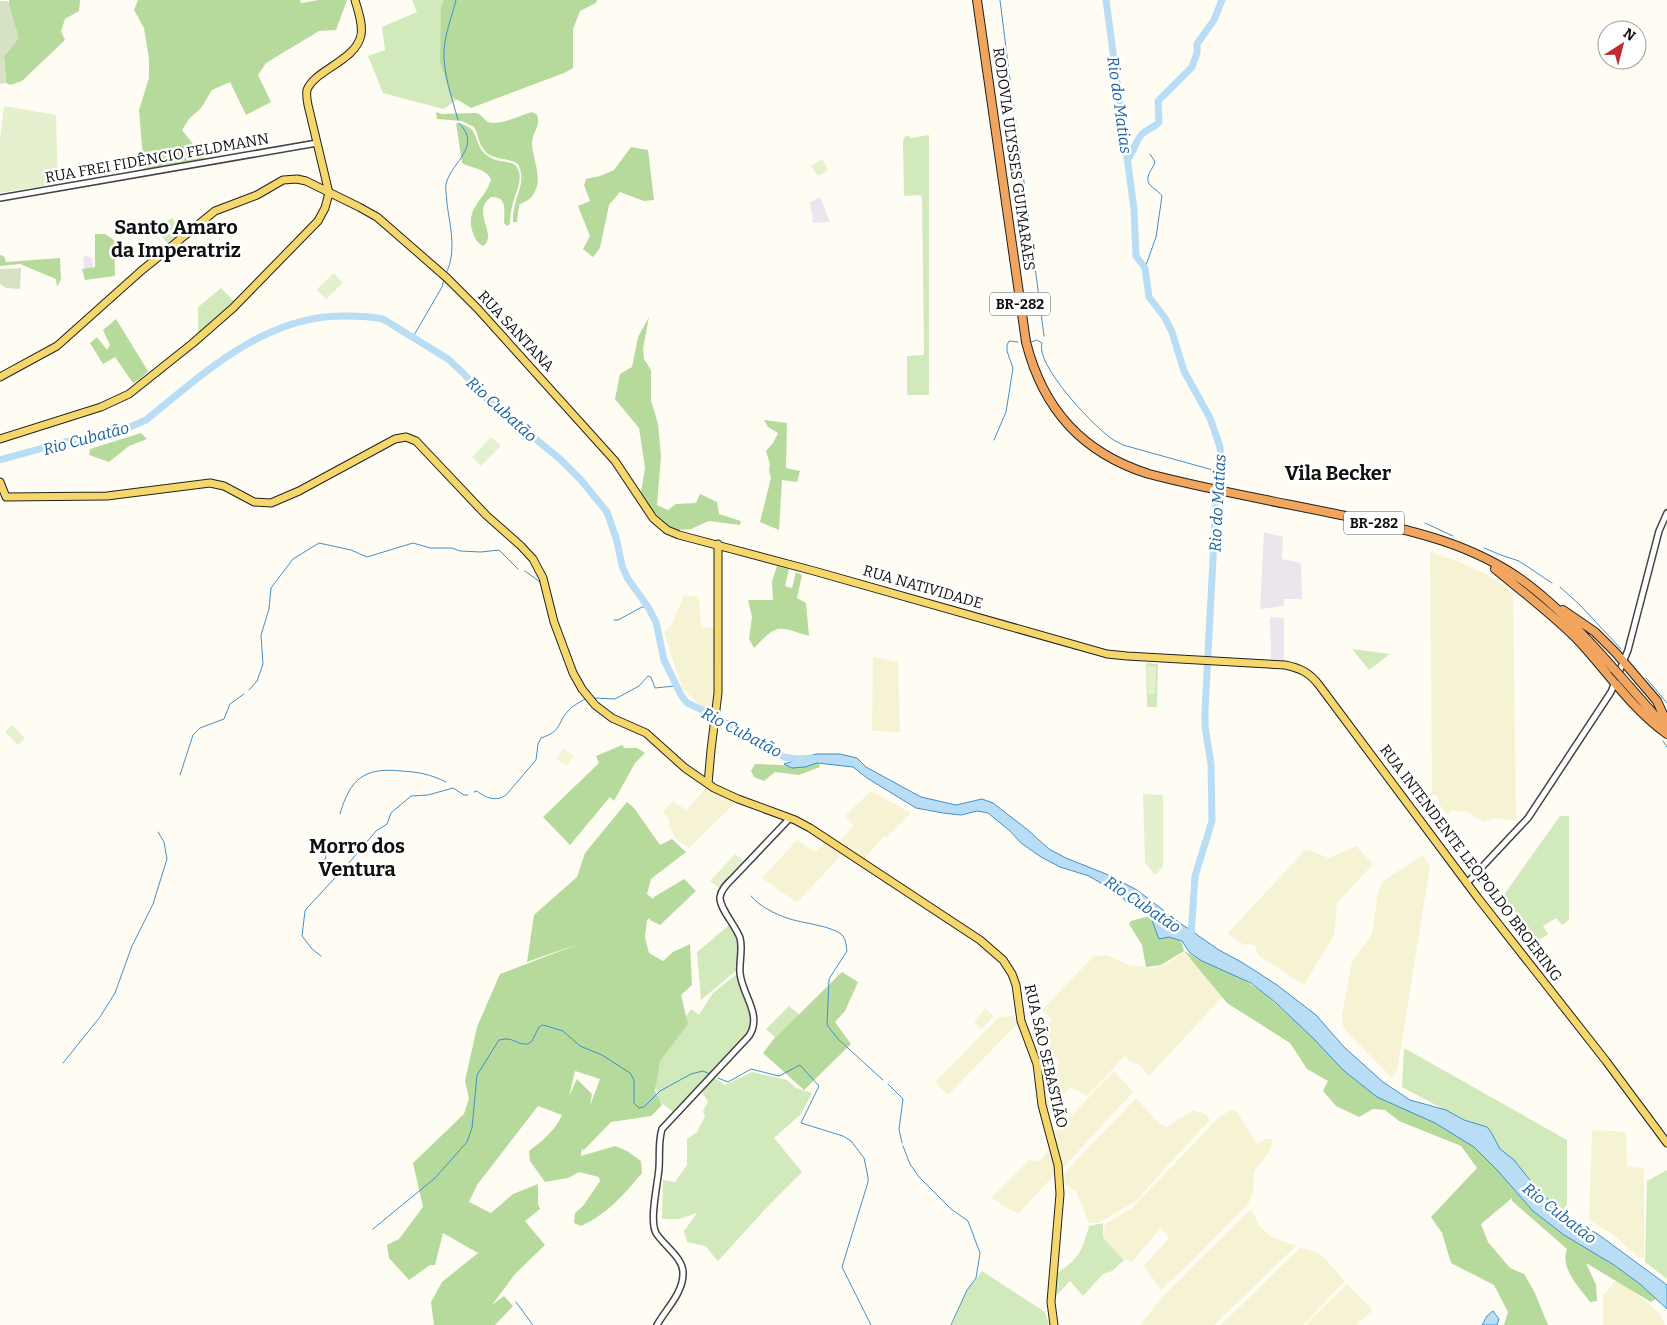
<svg xmlns="http://www.w3.org/2000/svg" width="1667" height="1325" font-family="Bitter,serif">
<rect width="100%" height="100%" fill="#fffdf3"/>
<path fill="#ede5ee" d="M820,197L830,222L813,223L810,202Z
M87,256L92,258L93,267L84,269L83,257Z
M1264,532L1283,537L1282,559L1301,563L1302,599H1284V606L1260,609Z
M1270,617L1284,618V662L1271,661Z"/>
<path fill="#f5f3d3" d="M1430,552L1457,561L1482,572L1502,584L1513,593L1516,821L1495,818L1483,822L1468,812L1455,811H1450L1448,816L1439,804L1438,796L1432,794Z
M684,595L699,597L701,627L715,628L712,710L698,703L682,688L664,632L672,624Z
M873,657L898,662L900,732L872,731Z
M563,748L574,756L567,765L556,759Z
M708,786L737,801L689,848L676,839L670,827L669,820L663,811L673,801L686,810Z
M871,791L911,813L886,838L884,836L864,859L837,843L854,826L845,816Z
M797,840L815,852L827,842L843,853L797,903L762,878Z
M1356,846L1373,864L1337,903L1334,935L1304,985L1258,955L1255,945L1243,944L1227,934L1306,849L1329,858Z
M1423,855L1430,866L1398,1066L1396,1073L1391,1077L1348,1033L1343,1026L1342,1015L1352,962L1372,934L1378,893L1383,881Z
M1183,953L1227,992L1149,1076L1139,1065L1130,1061L1125,1056L1087,1096L1071,1087L1046,1112L1043,1085L1060,1063L1044,1049L1037,1055L1031,1039L1052,1020L1042,1010L1094,956L1108,955L1128,965L1151,968L1165,965Z
M985,1008L994,1016L982,1029L974,1022Z
M1014,1016L1018,1023L948,1095L935,1082L999,1017Z
M1114,1071L1133,1092L1062,1169L1052,1136Z
M1136,1098L1159,1123L1167,1127L1193,1110L1205,1114L1210,1120L1148,1187L1138,1200L1098,1223H1089L1076,1191L1065,1184L1063,1174Z
M1231,1109L1237,1112L1257,1144L1265,1139H1273L1269,1152L1254,1171L1253,1191L1248,1204L1188,1265L1161,1290L1144,1266L1169,1238L1161,1228L1132,1262L1129,1260H1124L1103,1238L1105,1224L1132,1208L1216,1120Z
M1592,1130L1626,1132L1627,1166L1644,1168V1259L1637,1256L1615,1236L1589,1220Z
M1049,1150L1057,1172L1018,1214L991,1198L1030,1159L1038,1162Z
M1251,1209L1260,1227L1272,1237L1296,1246L1214,1325H1140L1161,1298Z
M1300,1248L1317,1252L1328,1262L1345,1281L1303,1325H1221Z
M1618,1278L1659,1313L1666,1325H1603V1295Z
M1347,1284L1373,1310L1356,1325H1306Z"/>
<path fill="#d2e9bc" d="M412,0H446C441,25 438,50 444,75C446,84 453,92 457,100L443,109L383,93L368,56L385,50L382,27L417,12Z
M907,135L911,138L929,135V395H907V356L923,355L924,353L922,197L920,195L904,196L903,142L904,138Z
M172,218L183,233L167,243L156,228Z
M221,288L234,301L198,335V307Z
M1352,649L1390,654L1369,670Z
M1146,663L1158,664L1157,707H1147Z
M1560,816H1569V920L1562,925L1556,918L1543,926L1548,934L1537,941L1503,896Z
M729,925C741,942 739,949 738,969L701,1000L697,953L695,954Z
M737,974C742,992 754,1012 749,1031L673,1112L658,1100L653,1068L691,1009L699,1015L713,993Z
M789,1006L800,1015L776,1038L766,1029Z
M1404,1048L1567,1140V1205L1561,1212L1537,1189L1514,1160L1500,1149L1487,1127L1464,1120L1402,1087Z
M752,1072L787,1080L796,1088L812,1093L801,1114L774,1138L802,1172L769,1205L718,1261L705,1246L687,1242L684,1231L697,1213L679,1219H662L663,1180L675,1182L687,1165V1139L697,1132L705,1116L703,1111L708,1102L702,1092L715,1078L725,1085Z
M1667,1170V1279L1645,1262L1647,1181Z
M1103,1223V1238L1124,1260L1112,1271L1103,1274L1083,1296L1070,1281L1054,1298L1057,1273C1080,1258 1082,1251 1089,1226Z
M982,1271L1045,1312L1049,1325H952L967,1290Z"/>
<path fill="#b6da9c" fill-rule="evenodd" d="M9,0H80L79,11L65,19L61,31L65,40L22,81L10,85L6,83L4,57Z
M138,0H300L301,3L319,0H347L336,30L319,31L266,63L258,75L271,102L246,115L230,82L212,90L201,108L189,119L182,130L205,159L144,171L139,110L149,78V59L144,28L134,10Z
M444,0H597L596,3L580,11L573,29V68L564,73L471,108L450,95L440,61L441,6Z
M436,112L442,114L476,113C482,114 483,119 488,122C498,126 522,115 532,112L537,115C541,126 533,131 532,142C532,159 545,180 532,196C529,201 523,202 519,205L517,222H513C513,216 513,210 515,205C518,191 526,179 518,164C506,156 491,162 482,147C478,141 478,133 474,127L462,121L437,119Z
M456,123C484,126 470,147 491,158C498,162 507,161 514,164C526,175 516,191 513,203C511,210 510,217 510,224L507,226L504,223C504,212 508,196 491,197C470,212 499,235 483,246C477,243 474,237 472,230C466,208 485,199 491,180C488,169 471,168 462,163Z
M631,147L648,150L654,200L644,201L620,192L609,205L600,248L593,257L583,249L590,236L578,206L590,201L584,185L586,179L600,176L614,170Z
M95,234H105L114,240L115,276L85,280L82,269L95,267Z
M0,255L4,256L6,262L60,258L61,279L57,287L56,279L20,264L0,266Z
M649,317L643,349L644,359L651,370V400L658,424L661,456L657,505L668,510L676,504L696,503L700,494L717,502L719,514L741,521L740,525L709,521L691,529L678,530L668,525L652,510L641,492L645,468L639,428L615,399L620,374L632,367L638,337Z
M116,319L148,371L140,379L133,383L115,357L103,364L90,343L97,337L107,350L110,345L103,330Z
M764,420L787,423L786,468L800,471L797,482L782,480L779,530L760,522L771,478L769,470L770,464L766,451L773,443L778,433L768,427Z
M141,433L147,439L129,446L109,462L89,455L90,449Z
M777,566L789,569L785,586L792,588L796,572L802,575L797,598L806,603L809,636C777,626 778,623 754,648L749,639L752,617L748,600H773L772,581Z
M622,745L625,748H637L645,753L635,763L614,801L610,797L570,845L543,817L599,763L596,756Z
M818,762L820,767L799,775L775,772L764,781L754,777L751,771L755,764L804,766Z
M627,802L634,808L660,845L672,839L686,852L651,879L647,894L653,899L654,897L684,879L696,891L660,925L650,920V918L647,920L645,937L649,953L663,961L673,952L690,944L692,985L681,995L688,1024L660,1061L655,1091L662,1105L651,1116L611,1122L583,1151L582,1147L581,1156L615,1146L627,1151L641,1161L642,1173C625,1194 606,1215 581,1226L574,1223L575,1213L583,1206L600,1181L599,1177L579,1172L568,1178L545,1182L530,1161L529,1151C542,1141 555,1131 562,1115L538,1106L477,1185L469,1202L491,1213L513,1194L538,1184V1204L540,1209L525,1221L545,1245L515,1274L492,1305L504,1296L513,1306L495,1325H434L431,1302L442,1282L478,1253L443,1233L435,1265H430L409,1280L389,1258L387,1245L399,1239L423,1207L413,1163L464,1114L469,1098L465,1081L477,1027L500,974L581,943L527,962L534,915L577,877L585,853ZM575,1071L600,1079L590,1106L592,1094L577,1079L569,1096Z
M1154,915L1162,926L1182,943L1184,951L1202,961L1227,969L1261,991L1379,1094L1414,1111L1490,1154L1613,1262L1660,1296L1651,1302L1586,1263L1596,1285L1597,1301L1590,1302C1579,1287 1560,1269 1567,1249L1512,1201V1198L1481,1224L1488,1242L1510,1268L1524,1274L1534,1291L1548,1325H1504L1508,1312L1494,1285L1451,1263L1442,1233L1431,1217L1477,1168L1461,1146L1399,1121L1385,1110L1373,1109L1359,1117L1336,1106L1323,1091L1328,1081L1307,1069L1290,1043L1227,1003L1184,951L1161,965L1146,967L1142,945L1129,924L1131,921Z
M842,972L858,982L845,1011L835,1022L851,1044L804,1090L763,1053L773,1040Z"/>
<path fill="#d7e1c3" d="M0,1H8L19,38L4,57L6,83L0,84Z
M21,268L20,289L6,288L0,284V269Z"/>
<path fill="#e4f0ce" d="M4,106L56,115L58,183L0,193V139Z
M822,159L828,170L818,176L811,166Z
M334,273L343,283L326,299L316,290Z
M491,437L501,446L481,466L472,457Z
M1147,666L1156,667L1155,694H1148Z
M12,725L25,738L18,745L5,732Z
M1143,794L1163,795V867L1155,875L1145,863Z
M735,854L745,862L720,889L710,881Z"/>
<path fill="#b8ddf5" stroke="#4190cb" d="M816,754H840L857,758L866,767L921,797L956,805L982,799L993,803L1028,830L1049,849L1066,858L1106,874L1137,890L1180,923L1219,950L1243,963L1277,985L1316,1015L1344,1047L1383,1082L1410,1100L1446,1110L1464,1120L1487,1127L1491,1132L1500,1149L1514,1160L1537,1189L1561,1212L1599,1235L1667,1285V1309L1640,1284L1614,1265L1564,1235L1533,1211L1498,1171L1474,1147L1435,1123L1377,1097L1343,1070L1314,1039L1275,1002L1251,983L1202,961L1190,953L1182,941L1169,937L1159,939L1150,915L1135,905L1126,902L1118,890L1104,885L1089,876L1060,867L1041,857L1021,843L1010,831L988,813L977,811L961,815L943,813L916,808L867,778L853,767L817,763L805,767L792,768L784,764Z
M1493,1311L1499,1319L1497,1325H1482L1487,1316Z"/>
<g fill="none" stroke-linecap="round" stroke-linejoin="round">
<path stroke="#4190cb" stroke-width="1" d="M456,0C452,16 445,34 444,50C443,74 452,97 458,120
M1000,0L1014,111
M1016,120L1044,336
M1145,268L1156,237L1162,196C1158,189 1146,187 1148,177C1149,171 1154,167 1155,162L1150,154
M446,273C457,253 450,225 447,204C447,197 445,190 446,184C451,162 483,147 459,123
M413,337L442,287L444,279
M1031,342L1037,340L1042,343C1035,364 1090,422 1107,435C1112,440 1118,442 1123,445L1220,472
M994,440L1006,412L1013,368L1007,351V345L1009,341L1018,342
M1425,523L1453,536
M1484,548L1501,555L1519,561L1552,583
M525,571L540,582
M1560,587L1580,605L1621,649
M614,620H618L642,607H648
M1646,678L1667,703
M249,690L257,681L263,664L261,635L269,609L271,588L293,559L319,543L351,550L367,557L413,543L430,548H452L460,551L481,552L499,550L518,569
M593,698L615,699L639,686L648,676L651,677L655,688L675,686
M1663,741L1667,747
M180,775L193,735L200,728L224,719L230,704L244,694
M474,792L477,791C485,798 497,802 506,795L536,760L538,744L541,738C562,731 556,725 568,711C572,706 580,702 585,699
M340,814C350,779 364,767 401,771C418,772 430,774 446,782
M320,871C326,860 327,853 328,841
M751,896C759,906 775,914 787,918C800,923 835,926 843,936C846,940 846,946 847,951L829,979L827,1025L838,1039L883,1080
M321,956L312,949L302,936L305,911L307,908L348,864L376,831L387,824L391,813L411,796L428,795L453,788L464,795H468
M63,1063L100,1017L115,993L132,946L153,904L167,859L164,842L158,832
M718,1078L728,1082L751,1069L779,1076L800,1065L819,1086L801,1123L843,1136L851,1141L864,1158L868,1177V1182L842,1267L871,1325
M888,1084L903,1099L899,1129L902,1143
M903,1146L910,1164L919,1177L951,1209L968,1221L980,1253L976,1278L967,1290L951,1325
M373,1229L435,1178L467,1142L472,1128L477,1075L499,1040C514,1036 515,1045 528,1044L532,1041L539,1027L543,1025L563,1031L580,1046L602,1055L630,1073L634,1080V1103L639,1108L644,1107L660,1091L691,1074L703,1071L710,1074
M516,1302L533,1325"/>
<path stroke="#b8ddf5" stroke-width="7" d="M1106,0L1134,209L1136,256L1145,268L1149,297L1165,318L1172,332L1184,371L1210,418L1220,447L1221,461L1216,501L1205,711V726L1211,764L1212,821L1195,876L1191,935
M1128,159C1134,151 1135,142 1142,134C1147,129 1154,128 1159,122L1158,101L1192,67L1197,53V44L1214,20L1222,0
M0,460L65,442L121,431L146,420C204,373 265,315 345,316C358,316 370,316 383,319L448,359L463,373L487,399L560,459L581,480L607,512L617,541L622,566L628,579L648,607L656,622L664,660L681,695L687,703L705,711L784,757L796,759L811,758"/>
<defs>
<path id="minor" d="M0,198L317,143
M1467,883L1528,818L1611,692L1628,650L1659,531L1667,513
M657,1325C666,1309 683,1293 683,1274C684,1258 664,1246 656,1233C649,1220 658,1183 659,1168C660,1155 658,1142 662,1129L749,1036C763,1015 742,995 740,973C739,962 743,949 740,938C736,926 719,908 720,897C721,889 728,883 733,878L790,818"/>
<path id="major" d="M0,377L57,346L141,271L215,211L257,195L283,180L297,179L306,181L359,207L377,217L447,278L477,308L615,461L653,518L667,530L679,535L814,571L1107,654L1127,656L1285,665C1300,668 1310,673 1319,685L1478,898L1606,1061L1667,1143
M0,439L101,407L129,394L193,343L233,308L318,221L325,208L329,193L308,105C307,100 306,95 307,90C314,70 356,61 361,35C363,23 358,11 355,0
M0,482L6,497L107,496L210,483L224,486L254,502L271,503L299,491L395,439L406,437L416,441L486,515L521,546L533,559L543,578L554,622L573,673L582,689L595,705L612,718L646,733L685,768L714,788L738,799L795,820L810,828L980,940L1003,960L1012,974L1016,985L1021,1021L1037,1064L1042,1105L1058,1165L1060,1194L1051,1302L1054,1325
M708,784L711,750L718,693V544"/>
<path id="highway" d="M977,0L1026,342C1043,409 1082,453 1149,474C1218,492 1290,504 1360,519C1417,532 1473,545 1522,580C1554,603 1588,639 1614,669
M1495,569C1523,592 1551,613 1577,639C1607,671 1631,708 1667,734
M1563,610L1595,632L1616,653L1657,701L1667,723
M1622,678L1667,729"/>
</defs>
<use href="#minor" stroke="#434343" stroke-width="8"/>
<use href="#major" stroke="#212121" stroke-width="9"/>
<use href="#highway" stroke="#212121" stroke-width="10"/>
<use href="#minor" stroke="#fff" stroke-width="5"/>
<use href="#major" stroke="#f5d76c" stroke-width="7"/>
<use href="#highway" stroke="#f1a55f" stroke-width="8"/>
<defs>
<path id="highway-bridge" d="M1614,669L1622,678"/>
</defs>
<use href="#highway-bridge" stroke="#212121" stroke-width="10" stroke-linecap="butt"/>
<use href="#highway-bridge" stroke="#f1a55f" stroke-width="8"/>
</g>
<g text-anchor="middle" stroke-width="5" stroke-linejoin="round" paint-order="stroke">
<g fill="#fff" stroke="#585858" stroke-width="1">
<rect x="990" y="292.5" width="60" height="23" rx="4"/>
<rect x="1344" y="511.5" width="60" height="23" rx="4"/>
</g>
<g font-size="14" font-weight="bold" fill="#101010">
<text x="1020" y="309">BR-282</text>
<text x="1374" y="528">BR-282</text>
</g>
<g font-size="15" fill="#101010" stroke="#fff">
<text transform="translate(157 158) rotate(-10)" y="5">RUA FREI FIDÊNCIO FELDMANN</text>
<text transform="translate(1014 159) rotate(82)" y="5">RODOVIA ULYSSES GUIMARÃES</text>
<text transform="translate(516 331) rotate(47)" y="5">RUA SANTANA</text>
<text transform="translate(923 587) rotate(16)" y="5">RUA NATIVIDADE</text>
<text transform="translate(1471 863) rotate(53)" y="5">RUA INTENDENTE LEOPOLDO BROERING</text>
<text transform="translate(1046 1056) rotate(77)" y="5">RUA SÃO SEBASTIÃO</text>
</g>
<g font-size="16" font-style="italic" fill="#1a62a0" stroke="#fff">
<text transform="translate(1120 105) rotate(82)" y="6">Rio do Matias</text>
<text transform="translate(502 409) rotate(42)" y="6">Rio Cubatão</text>
<text transform="translate(86 438) rotate(-15)" y="6">Rio Cubatão</text>
<text transform="translate(1217 503) rotate(-87)" y="6">Rio do Matias</text>
<text transform="translate(742 732) rotate(28)" y="6">Rio Cubatão</text>
<text transform="translate(1143 904) rotate(34)" y="6">Rio Cubatão</text>
<text transform="translate(1560 1213) rotate(38)" y="6">Rio Cubatão</text>
</g>
<g font-size="20" font-weight="bold" fill="#101010" stroke="#fff">
<text x="176" y="234">Santo Amaro<tspan x="176" dy="23">da Imperatriz</tspan></text>
<text x="1338" y="480">Vila Becker</text>
<text x="357" y="853">Morro dos<tspan x="357" dy="23">Ventura</tspan></text>
</g>
</g>
<g transform="translate(1622 45) rotate(36)"><circle r="24" fill="#ffffff" stroke="#9f9f9f"/>
<path d="M0-4L9 19L0 12L-9 19Z" fill="#be2a2d"/>
<text y="-8" font-size="14" font-weight="bold" text-anchor="middle" fill="#101010">N</text>
</g>
</svg>
